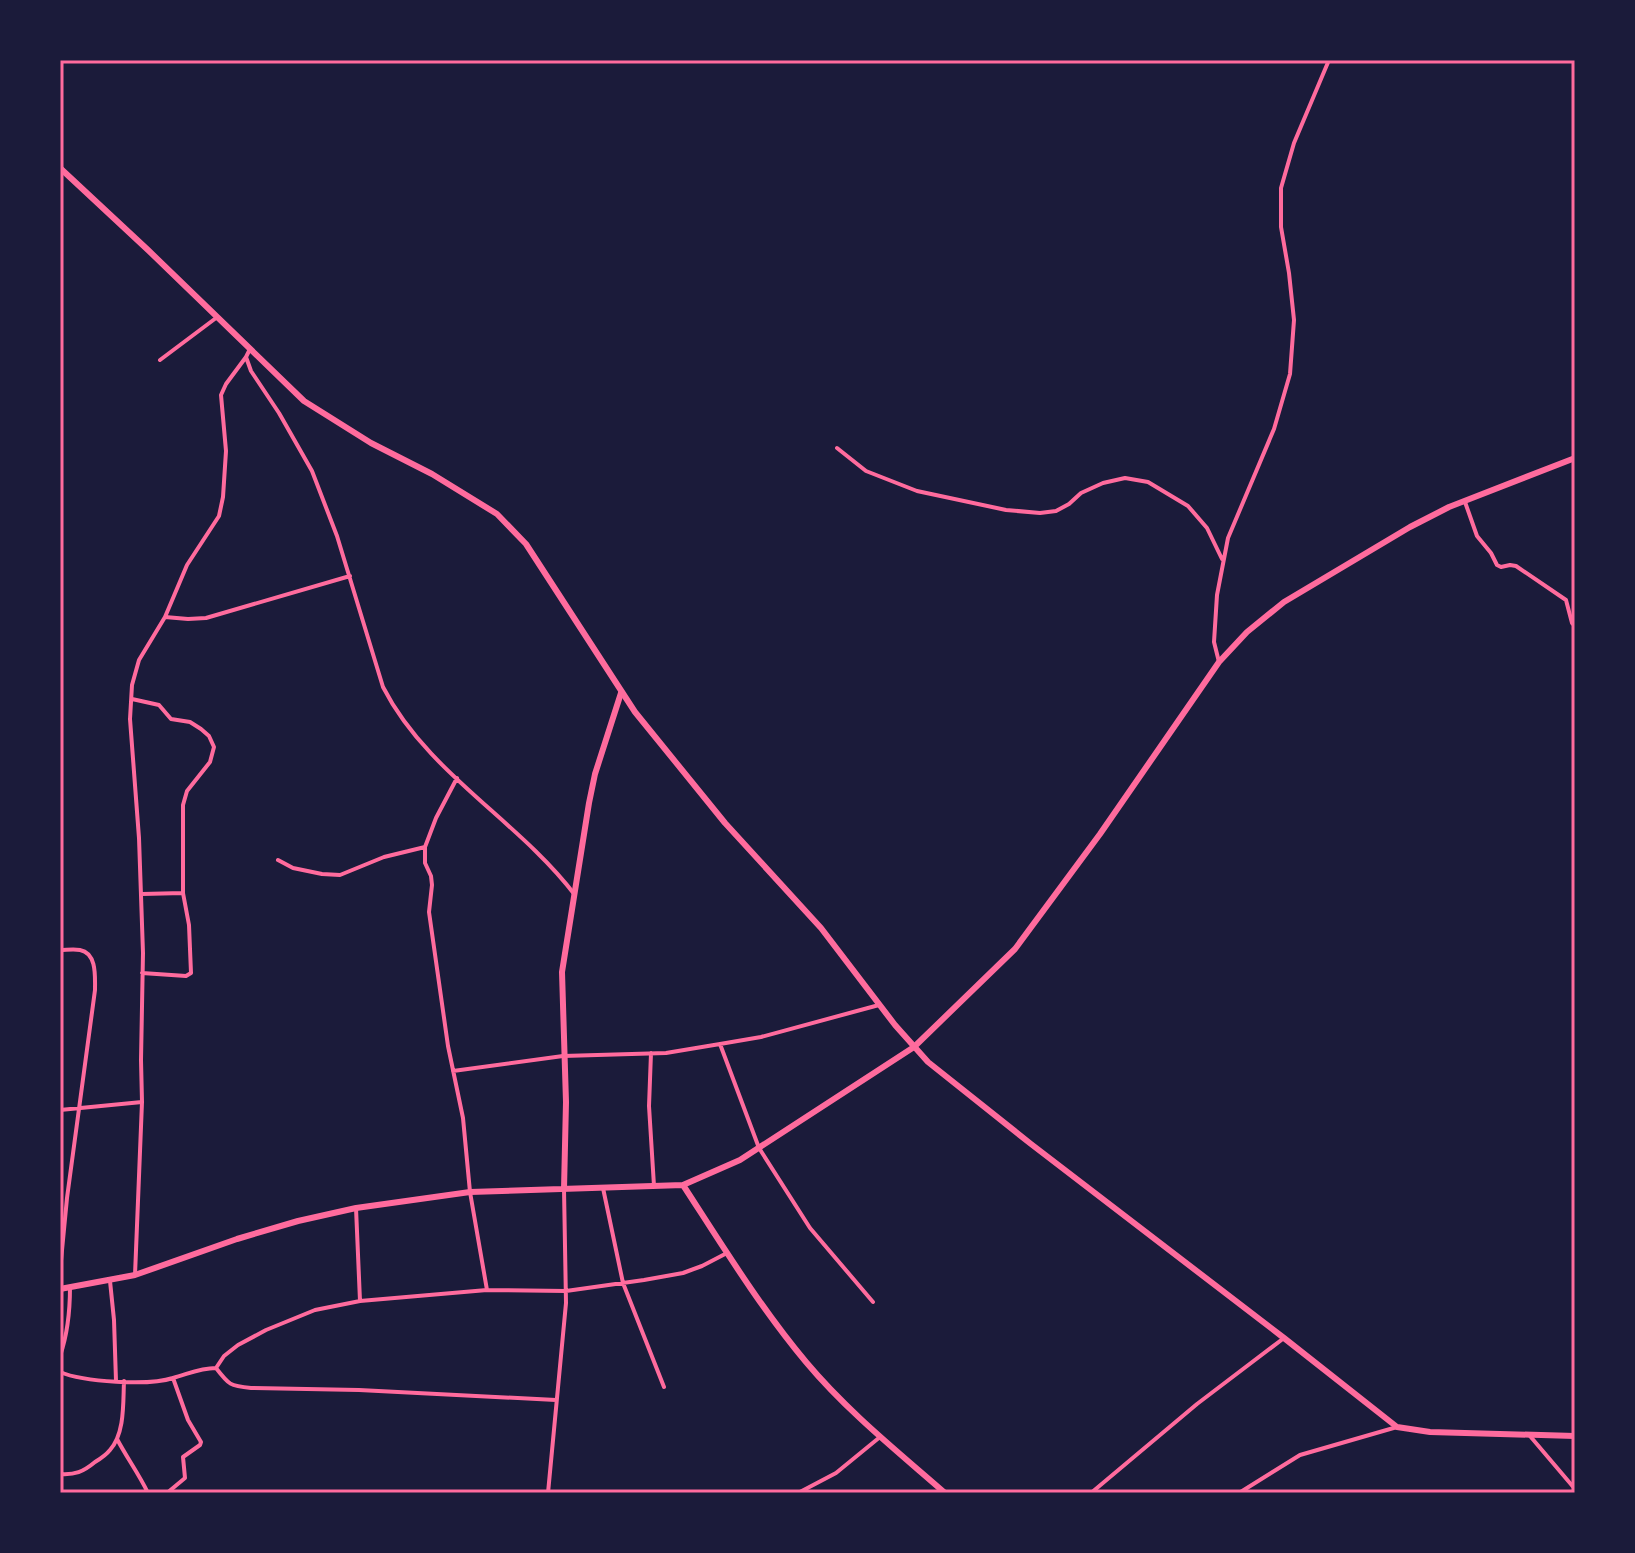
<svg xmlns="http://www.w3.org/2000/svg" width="1635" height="1553" font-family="'IBM Plex Sans',sans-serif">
<rect width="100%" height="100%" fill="#1b1b3a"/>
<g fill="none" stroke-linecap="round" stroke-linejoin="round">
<path stroke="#ff6b9d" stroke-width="4" d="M250,349L246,357L251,371L279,413L312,471L337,536L383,687C427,773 518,820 575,895
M160,360L216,318
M837,448L866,471L917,491L1006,510L1040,513L1056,511L1069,504L1081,493L1103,483L1125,478L1148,482L1188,506L1207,528L1222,559
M1465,502L1477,536L1491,553L1497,565L1501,567L1510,565L1516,566L1566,600L1572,623L1575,626
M165,617L188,619L206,618L350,576
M1219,662L1214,642L1217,595L1228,538L1274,429L1290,374L1294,320L1289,273L1281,227V188L1294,143L1329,60
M132,699L159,705L171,719L190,722L201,729L209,736L214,747L210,762L187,791L183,805V893L189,925L191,973L186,976L142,973
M457,778L436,818L425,847V863L431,876L432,885L429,912L448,1046L463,1118L470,1192L487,1290
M278,860L293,868L322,874L340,875L384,857L425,847
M142,894L183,893
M60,950C66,950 74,949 80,950C97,953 95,977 95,990L67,1198L60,1271
M720,1044L759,1148L810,1228L873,1302
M651,1053L649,1106L654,1186
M453,1071L563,1056L666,1053L720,1044L761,1037L879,1005
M60,1110L142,1102
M603,1188L623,1283L664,1387
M356,1208L360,1301
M135,1275L142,1102L141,1060L143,953L139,838L130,719L132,685L139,660L165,617L187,565L219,516L223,497L226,451L221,395L226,384L246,357
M110,1281L114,1320L116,1381
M60,1356C68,1333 70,1311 70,1287
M216,1368L224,1356L238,1345L266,1330L315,1310L360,1301L487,1290L566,1291L644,1280L683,1273L702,1266L727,1253
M60,1372C83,1382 149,1386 173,1378C188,1374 200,1368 216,1368C229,1385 230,1386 251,1388L359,1390L556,1400
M1530,1436L1575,1489
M117,1439C127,1458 139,1474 148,1493
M60,1474C75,1475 83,1472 95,1462C100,1459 106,1455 110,1450C125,1433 123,1403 124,1381
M167,1493L185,1478L183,1457L200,1445L201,1442L188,1420L173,1378
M548,1493L566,1303L564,1189
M798,1493L836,1473L880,1437
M1091,1493L1197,1404L1284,1338
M1239,1493L1300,1455L1397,1427"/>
<path stroke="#ff6b9d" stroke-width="6" d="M683,1185C722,1245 760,1307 806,1362C847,1411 897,1451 945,1493
M564,1189L566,1102L562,972L589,803L595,774L621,693
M60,1289L135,1275L237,1239L298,1221L356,1208L470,1192L683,1185L740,1160L914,1047L1015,949L1100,834L1219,662L1247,632L1284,602L1410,527L1449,507L1575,458"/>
<path stroke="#ff6b9d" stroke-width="6" d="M60,168L148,250L304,401L371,443L432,474L497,514L526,544L635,712L725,823L821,928L895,1025L928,1062L1031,1144L1284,1338L1397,1427L1430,1432L1575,1436"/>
</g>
<rect width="1635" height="1553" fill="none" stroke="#1b1b3a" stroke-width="124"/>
<rect x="62" y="62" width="1511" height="1429" fill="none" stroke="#ff6b9d" stroke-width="3"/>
</svg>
